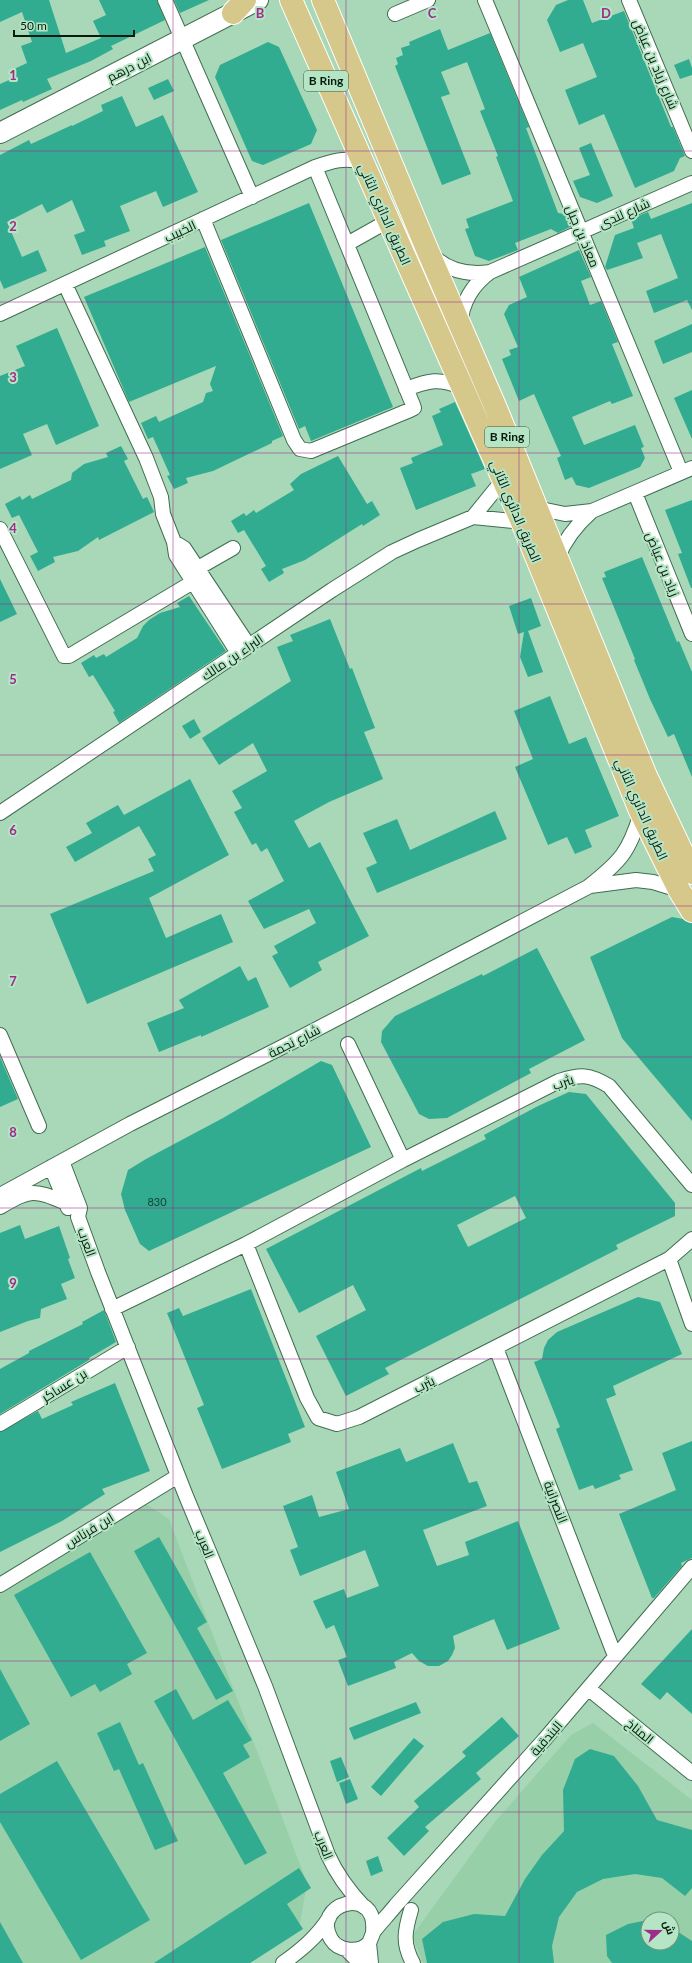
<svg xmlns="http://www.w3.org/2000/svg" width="692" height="1963" font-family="Lato,Cairo,sans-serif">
<rect width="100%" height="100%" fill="#a8d8b7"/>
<path fill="#97cfa9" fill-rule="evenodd" d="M146,1504L169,1519L307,1883L300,1923L243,1963H0V1593Z
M593,1723L692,1800V1963H423L412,1936L495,1822L571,1735ZM648,1919H672V1943H648Z"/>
<path fill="#31ac91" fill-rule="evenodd" d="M0,0H49L66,53L101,38L93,21L106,15L99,0H157L165,20L111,46L113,49L91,61L47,79L52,89L23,102L22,100L0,110V84L16,77L12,70L27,63L21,46L32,42L22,12L0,22Z
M174,0H209L180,13Z
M568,0H583L592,23L624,11L671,127H673L685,156L680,158L674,171L635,188L604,114L579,125L565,90L597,77L583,43L560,52L547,20L556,5Z
M440,29L448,50L490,33L529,127L526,128L558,213L565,214L570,227L558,233L551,229L515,243L518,250L489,261L475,256L465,229L469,228L466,219L513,201L496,157L498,156L480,111L485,109L467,62L441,72L450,94L441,97L471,174L442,185L395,66L398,64L396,58L403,55L401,48L410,45L409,42Z
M268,42L279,47L317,130L311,144L263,165L252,161L215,77L220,65Z
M689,59L692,68V75L680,79L674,65Z
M168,79L174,91L154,100L148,88Z
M122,96L136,127L163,115L198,192L163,207L156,191L120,206L130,231L104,241L106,246L82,255L74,235L85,231L72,200L47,213L42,204L7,222L22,257L38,250L47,271L4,289L0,280V155L29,140L31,144L72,125V126L103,111L101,105Z
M591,143L613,196L597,203L580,197L573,181L590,175L579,148Z
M309,203L393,407L311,441L305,426L299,429L221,240Z
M692,203V310L687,300L654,313L646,291L678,278L661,234L637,243L643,258L607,270L605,267L615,235L634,228L631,219L648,212L651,219Z
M205,247L283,436L272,441V443L213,471L186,478L188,483L174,489L167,476L170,475L153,437L148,439L141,423L156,416L159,422L203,402L206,393L213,391L210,384L216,366L129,402L84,297Z
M579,250L591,277L581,281L590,305L601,301L618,342L612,344L633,396L612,404L610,401L572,417L584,445L635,425L644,447L641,448L645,458L640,467L589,488L576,485L572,477L565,480L557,458L561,456L534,394L519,401L502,359L511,355L509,350L518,347L504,314L509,305L527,297L519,277Z
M692,324V352L663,364L654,341Z
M57,328L99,426L56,445L47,424L23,434L32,455L0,469V376L25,366L16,346Z
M692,390V439L674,398Z
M455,402L485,469L471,474L476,486L416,510L400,468L413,463L411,458L443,445L432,416L441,412L439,409Z
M121,446L128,459L124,461L143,499L147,497L154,512L99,540L98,537L78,551L53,557L55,562L38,571L30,556L38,552L19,515L12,518L5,504L20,496L22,500L30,495L32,499L71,480L72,473L84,464L108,457L106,453Z
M338,456L367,504L372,501L380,515L363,526L362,524L305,560L282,569L284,573L269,582L261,569L266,566L244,530L238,533L231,521L244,513L246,516L254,510L256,513L294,490L290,484L301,474Z
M692,500V588H691L678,554L682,553L665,510Z
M642,557L677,642L679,641L692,672V777L674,734L668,737L650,699L634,660L635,659L602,578L606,577L604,572Z
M0,579L17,614L0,622Z
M189,596L226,651L119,723L113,712L115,711L93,675L89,677L81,663L94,655L96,658L104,654L106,657L137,638L143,626L149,620L160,613L180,607L177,603Z
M531,598L541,626L528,631L543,672L528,677L520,657L524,632L518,634L509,606Z
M330,619L350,669L352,668L375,728L364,732L383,779L329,802L294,821L309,848L320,842L369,936L318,962L322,970L290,988L272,956L278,953L274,946L316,923L309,909L264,929L248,901L284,881L267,848L261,852L256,843L252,845L234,812L242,808L232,791L267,771L253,743L219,765L202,738L291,681L277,647L293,641L290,635Z
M550,696L569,744L586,737L619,816L585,830L592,847L575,854L567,837L548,845L515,767L533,759L514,711Z
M194,719L201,732L190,739L182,726Z
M190,779L229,855L149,898L166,938L221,914L233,942L87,1004L50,914L154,871L148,859L156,855L139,826L75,862L66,847L92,833L86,823L118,805L124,815Z
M495,811L507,839L377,893L366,868L377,863L363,833L397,819L410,850Z
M672,917L683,919L692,923V1121L622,1038L590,957Z
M537,948L585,1040L529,1069L531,1073L447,1118L429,1119L419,1114L381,1042L382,1031L395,1016L482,974L483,976Z
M240,966L248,981L256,977L269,1007L201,1037V1035L159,1052L147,1023L184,1008L179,1000Z
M0,1057L18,1099L0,1107Z
M321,1061L332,1065L371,1147L149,1251L140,1244L125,1210L121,1194L128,1170L146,1159L223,1118Z
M569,1092L586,1094L675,1203V1216L616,1245L618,1249L385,1368L389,1374L346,1396L316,1336L366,1310L353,1285L299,1313L266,1249L421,1168L422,1171L486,1139L484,1135L538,1106ZM515,1196L526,1218L468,1247L457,1225Z
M20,1225L25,1239L59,1226L70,1258L68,1259L75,1278L61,1284L67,1299L41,1309L40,1318L28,1321L0,1332V1233Z
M251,1289L305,1427L288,1434L291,1442L222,1469L197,1408L204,1405L167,1313L179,1308L183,1316Z
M638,1297L660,1302L682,1354L613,1386L616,1395L606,1399L633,1470L619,1475L621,1479L595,1489L593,1485L579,1490L556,1429L560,1427L534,1362L542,1359L544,1348L548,1340L557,1332Z
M104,1310L116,1342L89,1358V1360L0,1414V1369L29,1353V1351L83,1324L82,1322Z
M115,1383L150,1471L102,1489L105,1494L62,1521L0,1552V1432L38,1411L42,1419L73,1405L71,1402Z
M692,1441V1558L681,1563L682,1566L654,1598H652L619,1514L676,1490L662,1453Z
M453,1443L469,1483L477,1481L487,1506L423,1530L437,1566L469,1555L465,1542L518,1521L560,1629L507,1650L494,1619L453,1636L455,1648L452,1655L448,1661L439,1666H428L419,1661L412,1653L394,1662L396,1668L348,1686L338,1660L347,1657L334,1625L326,1629L313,1601L344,1589L347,1598L379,1586L365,1550L300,1576L290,1550L298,1547L283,1506L312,1495L319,1517L349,1509L336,1472L400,1448L406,1462Z
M159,1537L207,1622L197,1628L233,1691L216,1700L134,1551Z
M90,1552L147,1653L127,1664L132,1674L100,1692L95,1684L71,1697L14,1595Z
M692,1629V1714L667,1692L660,1700L641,1684Z
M0,1669L30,1724L0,1741Z
M176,1689L193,1720L228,1700L252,1740L243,1745L250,1757L223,1773L267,1853L245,1865L154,1701Z
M416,1702L421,1713L354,1740L349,1728Z
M502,1717L519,1736L476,1773L481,1779L425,1827L429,1831L404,1856L387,1838L419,1807L414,1801L466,1756L462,1752Z
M120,1722L139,1765L143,1763L178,1841L155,1850L119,1769L114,1771L97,1733Z
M414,1738L424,1746L381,1796L371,1787Z
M590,1749L614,1756L638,1786L657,1820L692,1830V1888L685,1896L662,1878L635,1874L603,1879L577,1892L559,1917L552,1946L554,1963H427L422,1939L443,1922L474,1914L505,1916L525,1879L542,1855L564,1831L563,1790L575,1759Z
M341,1757L349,1777L337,1782L330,1761Z
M57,1761L150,1920L81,1960L0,1822V1794Z
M350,1779L358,1799L346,1804L339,1783Z
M378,1856L383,1871L371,1876L366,1861Z
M299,1868L311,1888L287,1904L303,1929L250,1963H154Z
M648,1920V1943H672V1928L692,1941V1963H612L607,1956L606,1935L628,1924Z
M0,1922L23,1963H0Z"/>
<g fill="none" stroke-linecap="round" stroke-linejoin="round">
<defs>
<path id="street" d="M165,0L252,197
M485,0L681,472
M629,0L692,151
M395,14L428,0
M203,219L294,440L300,449L311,451L410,410L414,408L413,405L315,167
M347,244L388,221
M432,255C448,271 469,275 490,272
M65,284L146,458L161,497L163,514L174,542L176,555L238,653
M0,314L315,167C332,161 345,157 362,162
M460,325C462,302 472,285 490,272L692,183
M406,389C430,380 438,378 462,387
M635,493L692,634
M536,508L565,514L592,511L692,468
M473,517L503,480
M0,529L64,656H69L193,582
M174,542L184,548L249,646
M557,559C565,539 576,525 592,511
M198,568L233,548
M0,813L332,590L392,552L418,540L473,517L522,522
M590,886L636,880L653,882L679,890
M0,1035L39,1126
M348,1044L403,1160
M62,1161L80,1208L78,1217L98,1272L186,1496L265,1686L328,1855C337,1875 349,1891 364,1907
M51,1167L68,1208
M0,1195L130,1124L296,1040L588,887C621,861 629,852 641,813
M0,1207C31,1189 33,1189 66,1203
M246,1244L307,1398L318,1418L337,1424L359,1417L669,1259L692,1239
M669,1259L692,1324
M112,1309L246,1244L403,1160L559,1081C581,1074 589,1074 609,1086L692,1185
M496,1348L615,1656
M0,1424L128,1347
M0,1585L178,1476
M589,1689L692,1773
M411,1910C405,1930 402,1943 413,1963
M373,1932C378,1883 310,1904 331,1939C338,1951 359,1954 369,1943C371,1939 372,1935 374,1931C381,1922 389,1914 396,1905L544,1740L692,1567
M369,1943L371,1963
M346,1949L360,1963
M283,1963C301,1950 317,1937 329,1918"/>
<path id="secondary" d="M0,133L258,0"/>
<path id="primary" d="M291,0L522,522L641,813L679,890L692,911
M323,0L427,249L495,406L646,776L692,873
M233,13L245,0"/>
</defs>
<use href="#street" stroke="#406d50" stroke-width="16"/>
<use href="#secondary" stroke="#406d50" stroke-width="22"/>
<use href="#primary" stroke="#fff" stroke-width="24"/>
<use href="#street" stroke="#fff" stroke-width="14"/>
<use href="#secondary" stroke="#fff" stroke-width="20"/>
<use href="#primary" stroke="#d6c78b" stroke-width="22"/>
</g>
<path fill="none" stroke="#9c2d8b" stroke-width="1" stroke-opacity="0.55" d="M173,0V1963M346,0V1963M519,0V1963M0,151H692M0,302H692M0,453H692M0,604H692M0,755H692M0,906H692M0,1057H692M0,1208H692M0,1359H692M0,1510H692M0,1661H692M0,1812H692"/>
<g text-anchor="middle" stroke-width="4" stroke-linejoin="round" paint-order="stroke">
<g font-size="11" fill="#123f30">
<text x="157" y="1206">830</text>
</g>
<g fill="#b5e5c4" stroke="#3c5845" stroke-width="1">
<rect x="304" y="71" width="44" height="20" rx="3"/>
<rect x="485" y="427" width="44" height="20" rx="3"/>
</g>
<g font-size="12" font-weight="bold" fill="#081b0f">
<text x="326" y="85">B Ring</text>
<text x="507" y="441">B Ring</text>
</g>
<g font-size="13" fill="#081b0f" stroke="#b5e5c4">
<text transform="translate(656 64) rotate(67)" y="5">شارع زياد بن عياض</text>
<text transform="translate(129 67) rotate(-27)" y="5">ابن درهم</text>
<text transform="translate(624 213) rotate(-24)" y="5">شارع لندى</text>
<text transform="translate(385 214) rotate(66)" y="5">الطريق الدائري الثاني</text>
<text transform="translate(180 231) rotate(-25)" y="5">الخبيب</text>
<text transform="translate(583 236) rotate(67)" y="5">معاذ بن جبل</text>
<text transform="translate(516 511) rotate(67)" y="5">الطريق الدائري الثاني</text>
<text transform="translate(663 564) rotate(68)" y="5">زياد بن عياض</text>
<text transform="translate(232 657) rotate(-34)" y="5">البراء بن مالك</text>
<text transform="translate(642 809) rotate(66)" y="5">الطريق الدائري الثاني</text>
<text transform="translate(294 1041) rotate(-27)" y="5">شارع نجمة</text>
<text transform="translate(563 1082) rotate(-20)" y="5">يثرب</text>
<text transform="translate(87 1242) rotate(70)" y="5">العرب</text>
<text transform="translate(424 1384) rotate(-27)" y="5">يثرب</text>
<text transform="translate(64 1385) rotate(-32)" y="5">بن عساكر</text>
<text transform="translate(556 1502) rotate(69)" y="5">النصرانية</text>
<text transform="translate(89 1530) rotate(-31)" y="5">ابن فرناس</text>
<text transform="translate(205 1544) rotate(68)" y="5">العرب</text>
<text transform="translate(640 1731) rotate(39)" y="5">المناخ</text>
<text transform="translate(546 1738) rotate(-49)" y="5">البندقية</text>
<text transform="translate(324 1845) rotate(68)" y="5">العرب</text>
</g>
</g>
<g font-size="13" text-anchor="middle" font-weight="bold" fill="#9c2d8b" stroke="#b5e5c4" stroke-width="4" stroke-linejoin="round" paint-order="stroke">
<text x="260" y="18">B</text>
<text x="432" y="18">C</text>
<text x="606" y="18">D</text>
<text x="13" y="80">1</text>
<text x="13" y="231">2</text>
<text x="13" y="382">3</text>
<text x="13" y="533">4</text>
<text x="13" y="684">5</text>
<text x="13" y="835">6</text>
<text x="13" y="986">7</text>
<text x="13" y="1137">8</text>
<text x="13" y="1288">9</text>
</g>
<g transform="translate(660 1931) rotate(69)"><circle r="19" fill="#b5e5c4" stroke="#70947c"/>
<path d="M0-3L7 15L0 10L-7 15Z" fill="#9c2d8b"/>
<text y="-6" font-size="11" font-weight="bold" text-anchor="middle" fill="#081b0f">ش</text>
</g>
<path d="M14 30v6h120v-6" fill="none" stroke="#081b0f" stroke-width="2"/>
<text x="20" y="30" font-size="12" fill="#081b0f" stroke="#b5e5c4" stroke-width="3" paint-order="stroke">50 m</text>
</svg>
